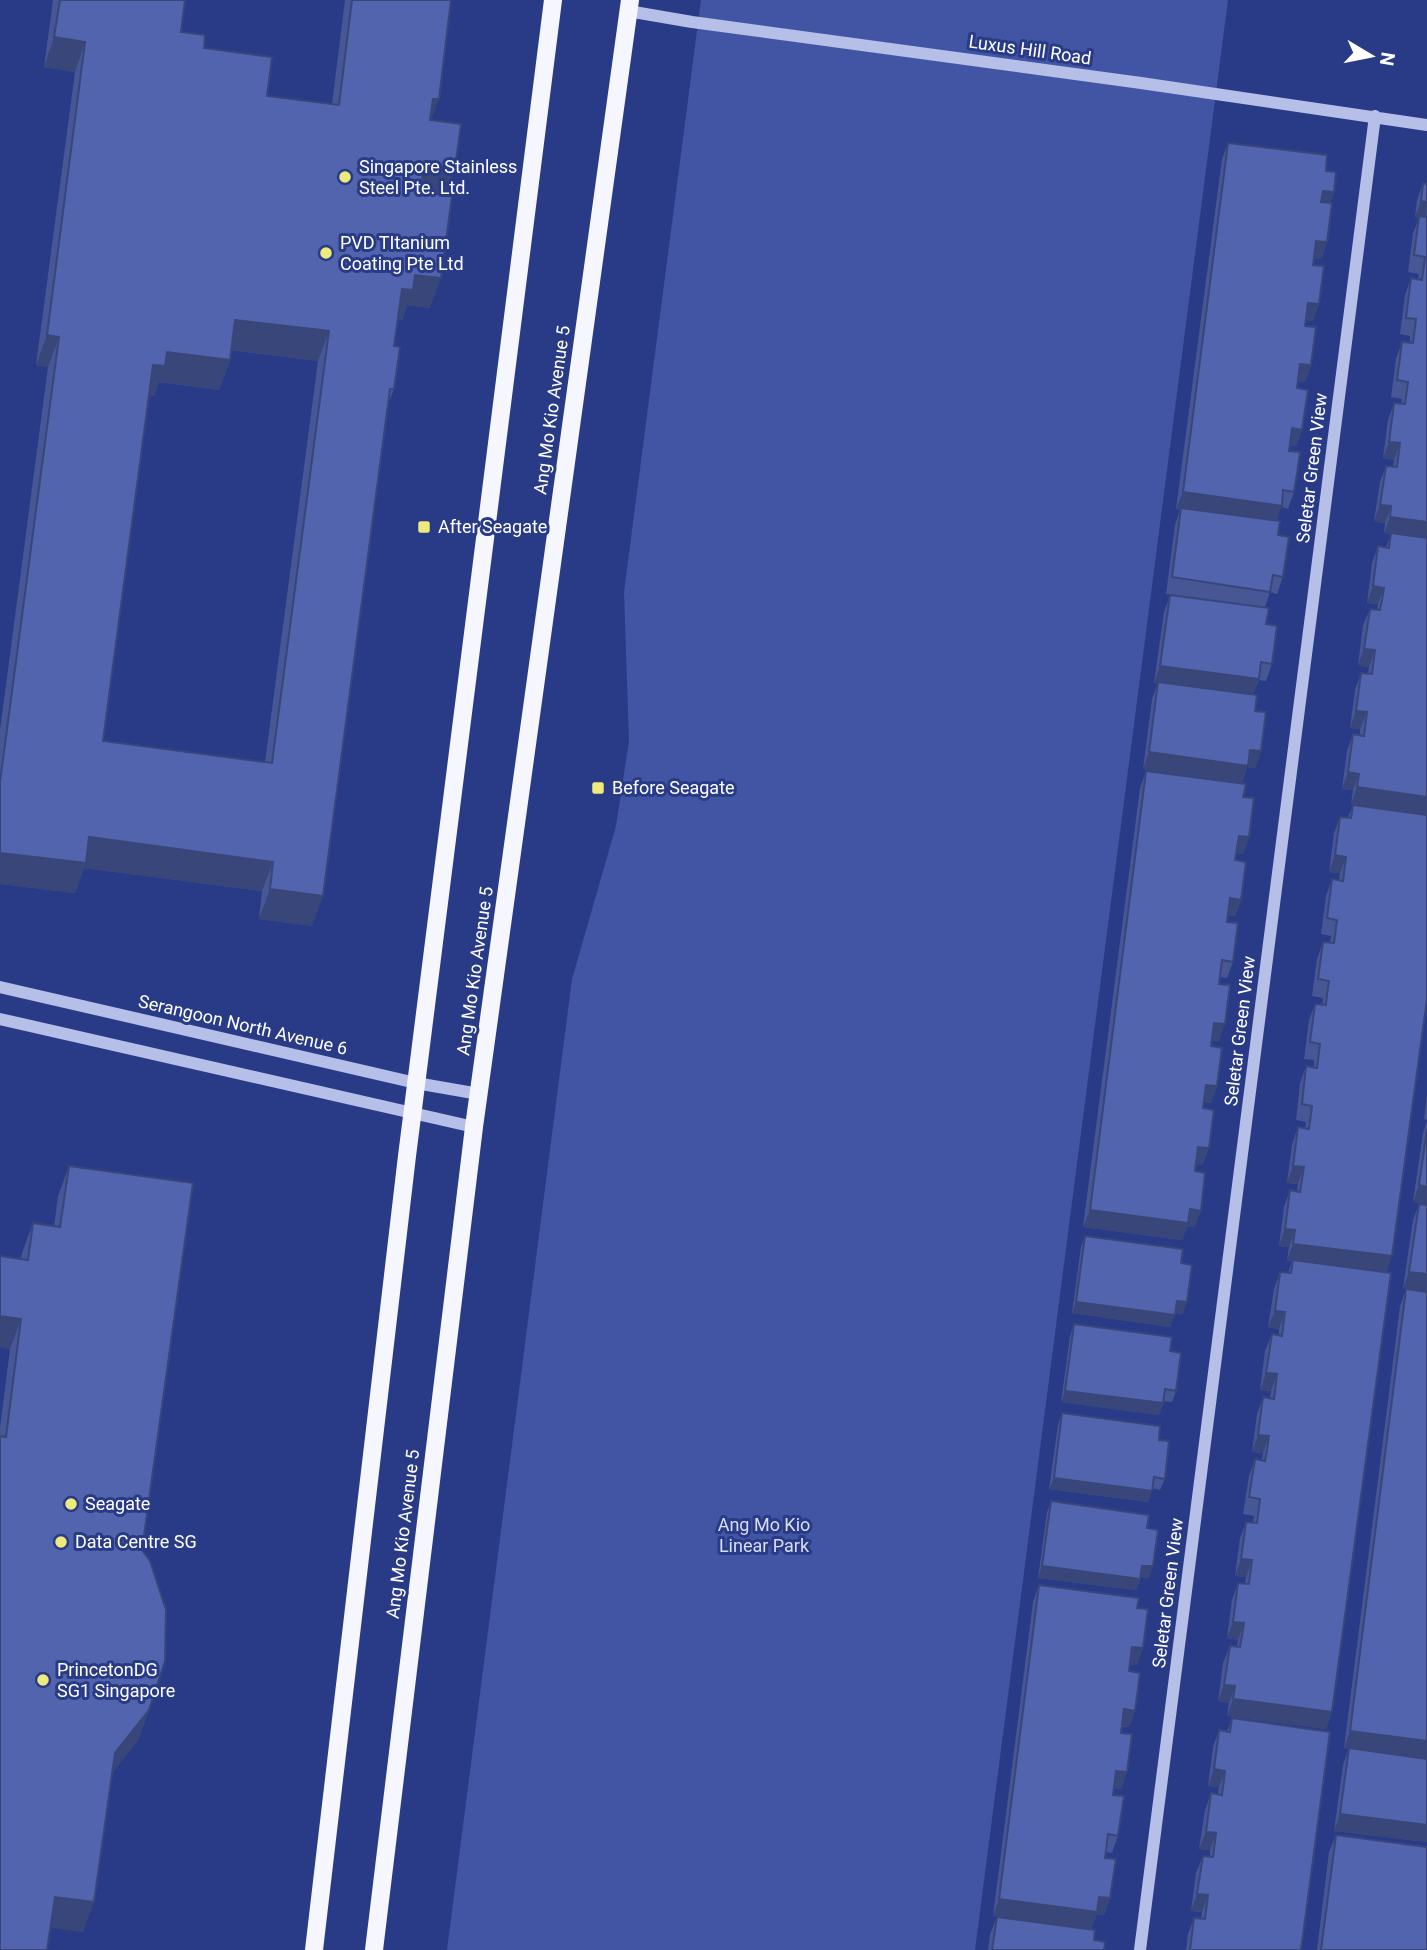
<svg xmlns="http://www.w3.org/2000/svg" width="1427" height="1950" font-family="Roboto,sans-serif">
<rect width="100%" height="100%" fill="#293b86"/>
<path fill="#4155a4" d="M701,0H1228L975,1950H447L572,979L616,826L629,741L624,592Z"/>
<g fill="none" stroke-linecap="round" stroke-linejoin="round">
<path stroke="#b5bfe8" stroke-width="12" d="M628,11L692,22L1141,83L1427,125
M0,987L416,1083L479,1094
M0,1019L474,1127
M1140,1950L1375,116"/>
<path stroke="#f6f7fe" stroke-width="18" d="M314,1950L407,1156L553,0
M374,1950L474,1127L630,0"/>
</g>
<path fill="#475695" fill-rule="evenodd" d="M53,0H185L181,32L267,96L332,104L345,0H451L431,120L446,195L430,308L407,305L402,320L398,319L394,346V389L387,407L312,926L259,919L262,891L84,868L75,893L0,884V730L48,367L36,365L75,72L44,67ZM231,350L318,361L265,762L103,741L149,395L154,396L159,382L219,390L230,360Z
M1228,143L1326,171L1334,192L1330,203L1327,242L1321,259L1314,258L1313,265L1319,304L1313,321L1306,320L1305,326L1311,365L1305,382L1298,381L1297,388L1302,430L1296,446L1289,445V451L1294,492L1288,509L1281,507L1276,521L1283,577L1277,594L1270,592L1265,607L1272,664L1266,681L1259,680L1253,694L1261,751L1255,768L1247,767L1242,783L1143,769L1152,699L1158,683H1154L1164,612L1170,595H1175L1166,594L1175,525L1180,510L1176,509L1222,159Z
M1423,183L1427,184V814L1351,804L1353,790L1342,789L1347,751L1353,734L1360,735V729L1350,728L1355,690L1361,673L1368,674L1369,667L1358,665L1363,625L1370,609L1377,610L1378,604L1367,603L1372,563L1378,546L1386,548L1391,534L1384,533L1385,523L1374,521L1380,482L1386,466H1393L1394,460L1383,458L1388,420L1394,403L1401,404L1402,399L1391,397L1396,359L1402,342L1410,343V336L1400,334L1405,295L1411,278L1418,279L1419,274L1408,272L1413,233L1419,218L1415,217L1417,200Z
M1146,771L1243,797L1249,837L1243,854L1236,853L1235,860L1241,900L1235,916L1228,915L1227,922L1233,962L1227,978L1220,977L1219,1041L1212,1040L1211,1046L1217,1086L1211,1103L1204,1102L1203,1108L1209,1148L1202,1165L1196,1164L1195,1227H1187L1182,1240L1083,1227L1140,788Z
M1353,805L1386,1273L1332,1712L1326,1729L1227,1716L1229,1703L1218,1701L1223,1663L1230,1646L1237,1647L1238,1640L1227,1638L1232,1600L1238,1583L1245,1584L1246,1577L1235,1576L1240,1538L1246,1522H1253L1254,1516L1243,1514L1249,1476L1255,1459L1262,1460L1263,1453L1252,1452L1257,1414L1263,1397L1270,1398L1271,1391L1260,1390L1265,1351L1272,1334L1279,1335V1329L1268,1327L1274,1289L1280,1272L1288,1273L1292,1261L1287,1260L1289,1247L1279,1246L1284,1207L1290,1190L1297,1191L1298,1184L1287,1183L1292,1144L1298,1127L1305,1129L1306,1122L1296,1120L1300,1083L1306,1066L1314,1067V1060L1304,1059L1309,1020L1315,1004L1322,1005L1323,998L1312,996L1317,959L1323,942L1330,943L1331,936L1321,934L1326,896L1332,879L1339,880L1340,873L1329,872L1334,833L1340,817H1348Z
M1427,1095V1120L1424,1119Z
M1427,1121V1204L1413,1202L1423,1133Z
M69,1166L142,1550L149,1710L138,1740L112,1773L83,1932L50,1927L0,1950V1428L10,1349L0,1347V1256L21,1259L22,1253L33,1223L54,1226L58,1196Z
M1419,1204L1427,1759V1842L1334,1831L1343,1765L1349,1748H1344L1400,1306L1406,1289L1415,1290L1403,1288L1413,1220Z
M1085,1236L1181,1263L1183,1314L1175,1313L1170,1327L1072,1313L1081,1247Z
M1074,1324L1170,1351L1176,1391L1172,1402L1164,1401L1159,1415L1061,1402L1070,1336Z
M1062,1413L1159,1440L1165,1479L1160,1490L1152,1488L1148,1502L1049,1489L1058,1425Z
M1051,1501L1147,1528L1149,1578L1141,1577L1136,1590L1038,1578L1047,1512Z
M1039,1585L1137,1608L1143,1648L1137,1665L1130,1664L1129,1671L1135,1711L1129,1727H1122L1121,1733L1127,1772L1121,1789L1114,1788L1113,1795L1118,1836L1112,1853L1105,1852V1858L1110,1898L1104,1915L1097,1914L1091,1929L993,1916L1033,1602Z
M1232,1718L1301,1950H1186L1188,1934L1194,1918L1201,1919L1202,1912L1191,1911L1196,1873L1203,1856L1210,1857V1850L1199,1849L1205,1810L1211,1793L1218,1794L1219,1787L1208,1786L1213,1747L1219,1730L1227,1732Z
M1336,1835L1427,1950H1317L1329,1852Z
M997,1917L1094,1940L1104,1950H988L990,1934Z"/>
<path fill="#394679" d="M54,37L85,42L75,72L44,67Z
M433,99H439L428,129Z
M424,165L455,168L444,198L413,195Z
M1323,191L1334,192L1328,209L1317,208Z
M1421,201L1427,202L1426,219L1415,217Z
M1316,241L1327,242L1321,259L1310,258Z
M415,275L441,278L430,308L407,305L402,320L391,318L402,289Z
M1308,303L1319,304L1313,321L1302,319Z
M235,320L329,331L318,361L224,349Z
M47,335L59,337L48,367L36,365Z
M167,352L230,360L219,390L159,382L154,396L142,395L153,365Z
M1300,364L1311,365L1305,382L1294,381Z
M1292,428L1302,430L1296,446L1286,445Z
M1389,442L1400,443L1394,460L1383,458Z
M1183,492L1282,506L1276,522L1176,509Z
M1380,505L1391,506L1385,523L1374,521Z
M1390,517L1427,522V539L1384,533Z
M1373,586L1384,588L1378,604L1367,603Z
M1364,649L1375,650L1369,667L1358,665Z
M1160,666L1259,679L1253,695L1154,683Z
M1356,711L1367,712L1360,729L1350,728Z
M1250,750L1261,751L1255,768L1247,767L1242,783L1143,769L1149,752Z
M1348,772L1359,774L1353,790L1342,789Z
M1357,787L1427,797V814L1351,804Z
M1239,836L1249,837L1243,854L1233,853Z
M89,837L273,862L262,891L84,868L75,893L0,884V853Z
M1335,855L1346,857L1340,873L1329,872Z
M270,889L323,896L312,926L259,919Z
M1230,898L1241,900L1235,916L1224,915Z
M1214,1023L1225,1024L1219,1041L1208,1039Z
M1206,1085L1217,1086L1211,1103L1200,1101Z
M1198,1147L1209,1148L1202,1165L1192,1164Z
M1293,1166L1304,1167L1298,1184L1287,1183Z
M1419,1185L1427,1187V1204L1413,1202Z
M1190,1209L1201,1211L1195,1227H1187L1182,1240L1083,1227L1090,1210Z
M1285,1229L1295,1230L1289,1247L1279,1246Z
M1293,1244L1392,1256L1386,1273L1287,1260Z
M1409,1272L1427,1274V1292L1403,1288Z
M1177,1301L1187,1302L1183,1314L1172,1312Z
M1076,1302L1175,1315L1170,1327L1072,1313Z
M1275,1311L1285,1312L1279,1329L1268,1327Z
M0,1316L21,1319L10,1349L0,1347Z
M1266,1373L1277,1374L1271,1391L1260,1390Z
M1065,1391L1163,1403L1159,1415L1061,1402Z
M1258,1435L1269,1436L1263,1453L1252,1452Z
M1054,1478L1152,1491L1148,1502L1049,1489Z
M1241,1559L1252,1560L1246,1577L1235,1576Z
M1042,1566L1140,1579L1136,1590L1038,1578Z
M1142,1566H1153L1149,1578L1138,1577Z
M1233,1622L1244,1623L1238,1640L1227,1638Z
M1132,1647L1143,1648L1137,1665L1126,1664Z
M1224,1685L1235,1686L1229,1703L1218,1701Z
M1233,1699L1332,1712L1326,1729L1227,1716Z
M1124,1709L1135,1711L1129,1727L1118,1726Z
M149,1710L138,1740L104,1783L115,1753Z
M1350,1731L1427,1741V1759L1344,1748Z
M1214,1769L1225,1771L1219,1787L1208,1786Z
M1116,1771L1127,1772L1121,1789L1110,1787Z
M1340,1814L1427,1825V1842L1334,1831Z
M1206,1832L1216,1833L1210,1850L1199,1849Z
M1197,1894L1208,1895L1202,1912L1191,1911Z
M55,1897L94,1902L83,1932L44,1927Z
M1099,1897L1110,1898L1104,1915L1097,1914L1091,1929L993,1916L999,1899Z"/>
<path fill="#5264ad" stroke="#394679" stroke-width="2" fill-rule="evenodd" d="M60,0H185L181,32L205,35L204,48L272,57L267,96L339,105L352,0H451L439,99H433L430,120L461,124L455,168L424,165L420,192L452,196L441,278L415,275L413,290L402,289L394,346L400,347L394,389H390L323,896L270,889L273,862L89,837L86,863L0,853V782L59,337L47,335L85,42L54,37ZM235,320L329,331L272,763L103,741L153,365L165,366L167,352L230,360Z
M1228,143L1327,155L1326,171L1336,172L1334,192L1323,191L1321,202L1332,203L1327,242L1316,241L1313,265L1324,266L1319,304L1308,303L1305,326L1316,327L1311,365L1300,364L1297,388L1308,390L1302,430L1292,428L1289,451L1300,452L1297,474L1294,492L1283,490L1282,506L1183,492Z
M1423,183L1427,184V202L1421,201Z
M1419,216L1427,217V522L1390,517L1391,506L1380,505L1386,466L1397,467L1400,443L1389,442L1394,403L1405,404L1408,382L1397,380L1402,342L1413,343L1416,319L1406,318L1411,278L1422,280L1425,257L1414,255Z
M1181,508L1280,521L1278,535L1289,537L1283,577L1273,575L1270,592L1172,577Z
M1391,533L1427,538V797L1357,787L1359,774L1348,772L1353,734L1364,736L1367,712L1356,711L1361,673L1372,674L1375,650L1364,649L1370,609L1380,610L1382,600L1384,588L1373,586L1378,546L1389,548Z
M1170,595L1269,608L1266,624L1277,626L1272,664L1261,662L1259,679L1160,666Z
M1158,682L1257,695L1255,711L1266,712L1261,751L1250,750L1248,766L1149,752Z
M1146,771L1246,784L1243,797L1254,798L1249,837L1239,836L1235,860L1246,862L1241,900L1230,898L1227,922L1238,923L1233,962L1222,960L1219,984L1230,985L1225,1024L1214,1023L1211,1046L1222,1048L1217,1086L1206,1085L1203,1108L1214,1110L1209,1148L1198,1147L1195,1171L1205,1173L1201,1211L1190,1209L1188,1223L1090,1210Z
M1353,805L1427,815V999L1392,1256L1293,1244L1295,1230L1285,1229L1290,1190L1300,1192L1304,1167L1293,1166L1298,1127L1309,1129L1312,1106L1302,1104L1306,1066L1317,1068L1320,1044L1310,1042L1315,1004L1326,1005L1327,994L1329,981L1318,979L1323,942L1334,943L1337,920L1327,918L1332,879L1343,881L1346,857L1335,855L1340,817L1351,818Z
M1427,1129V1187L1419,1185Z
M69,1166L193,1183L142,1550L150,1561L166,1610L165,1661L149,1710L115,1753L94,1902L55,1897L47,1950H0V1436L6,1437L21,1319L0,1316V1256L28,1260L33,1223L60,1227Z
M1419,1204L1427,1205V1274L1409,1272Z
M1085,1236L1183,1249L1181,1263L1192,1265L1187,1302L1177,1301L1175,1315L1076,1302Z
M1293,1260L1391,1273L1332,1712L1233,1699L1235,1686L1224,1685L1230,1646L1240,1647L1242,1636L1244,1623L1233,1622L1238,1583L1249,1584L1252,1560L1241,1559L1246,1522L1257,1523L1260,1499L1249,1497L1255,1459L1265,1461L1267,1450L1269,1436L1258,1435L1263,1397L1274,1399L1277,1374L1266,1373L1272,1334L1282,1336L1285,1312L1275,1311L1280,1272L1291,1273Z
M1406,1289L1427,1292V1741L1350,1731Z
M1074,1324L1172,1337L1170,1351L1181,1353L1176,1391L1165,1389L1163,1403L1065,1391Z
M1062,1413L1160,1426L1159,1440L1169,1441L1165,1479L1154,1477L1152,1491L1054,1478Z
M1051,1501L1149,1515L1147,1528L1158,1530L1153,1566H1142L1140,1579L1042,1566Z
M1039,1585L1139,1598L1137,1608L1148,1609L1143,1648L1132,1647L1129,1671L1140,1673L1135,1711L1124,1709L1121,1733L1132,1734L1127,1772L1116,1771L1113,1795L1124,1796L1118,1836L1108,1834L1105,1858L1116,1859L1110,1898L1099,1897L1097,1912L999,1899Z
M1232,1718L1330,1732L1301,1950H1190L1194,1918L1205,1919L1208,1895L1197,1894L1203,1856L1213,1857L1216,1833L1206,1832L1211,1793L1222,1795L1225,1771L1214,1769L1219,1730L1230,1732Z
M1349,1748L1427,1759V1825L1340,1814Z
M1336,1835L1427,1847V1950H1321Z
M997,1917L1095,1930L1094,1940L1105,1942L1104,1950H992Z"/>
<g fill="#eeea7c" stroke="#293b86" stroke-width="2.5">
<circle cx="345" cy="177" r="7"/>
<circle cx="326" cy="253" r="7"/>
<rect x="417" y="520" width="14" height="14" rx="3.5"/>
<rect x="591" y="781" width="14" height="14" rx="3.5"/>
<circle cx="71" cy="1504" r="7"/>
<circle cx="61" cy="1542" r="7"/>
<circle cx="43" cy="1680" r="7"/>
</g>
<g text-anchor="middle" stroke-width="6" stroke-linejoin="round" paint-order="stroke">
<g font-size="18" fill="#fff" stroke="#293b86">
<text transform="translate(1030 50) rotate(8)" y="6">Luxus Hill Road</text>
<text transform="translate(552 410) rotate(-82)" y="6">Ang Mo Kio Avenue 5</text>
<text transform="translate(1312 468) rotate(-83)" y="6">Seletar Green View</text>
<text transform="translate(475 971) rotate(-82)" y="6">Ang Mo Kio Avenue 5</text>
<text transform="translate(243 1025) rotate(13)" y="6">Serangoon North Avenue 6</text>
<text transform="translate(1240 1031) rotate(-83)" y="6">Seletar Green View</text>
<text transform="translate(403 1534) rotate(-83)" y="6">Ang Mo Kio Avenue 5</text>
<text transform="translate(1168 1593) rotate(-83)" y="6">Seletar Green View</text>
</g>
<g font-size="18" fill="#fff" stroke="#293b86" text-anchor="start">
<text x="359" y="173">Singapore Stainless<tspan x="359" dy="21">Steel Pte. Ltd.</tspan></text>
<text x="340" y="249">PVD TItanium<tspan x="340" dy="21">Coating Pte Ltd</tspan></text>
<text x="438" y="533">After Seagate</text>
<text x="612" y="794">Before Seagate</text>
<text x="85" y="1510">Seagate</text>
<text x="75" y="1548">Data Centre SG</text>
<text x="57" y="1676">PrincetonDG<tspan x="57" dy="21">SG1 Singapore</tspan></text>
</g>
<g font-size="18" fill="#d8def6" stroke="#293b86">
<text x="764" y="1531">Ang Mo Kio<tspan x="764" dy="21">Linear Park</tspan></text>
</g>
</g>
<g transform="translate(1371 56) rotate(100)" stroke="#293b86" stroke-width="5" paint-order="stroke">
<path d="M0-5L12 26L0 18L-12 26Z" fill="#ffffff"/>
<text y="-10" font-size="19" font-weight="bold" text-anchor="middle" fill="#ffffff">N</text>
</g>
</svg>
